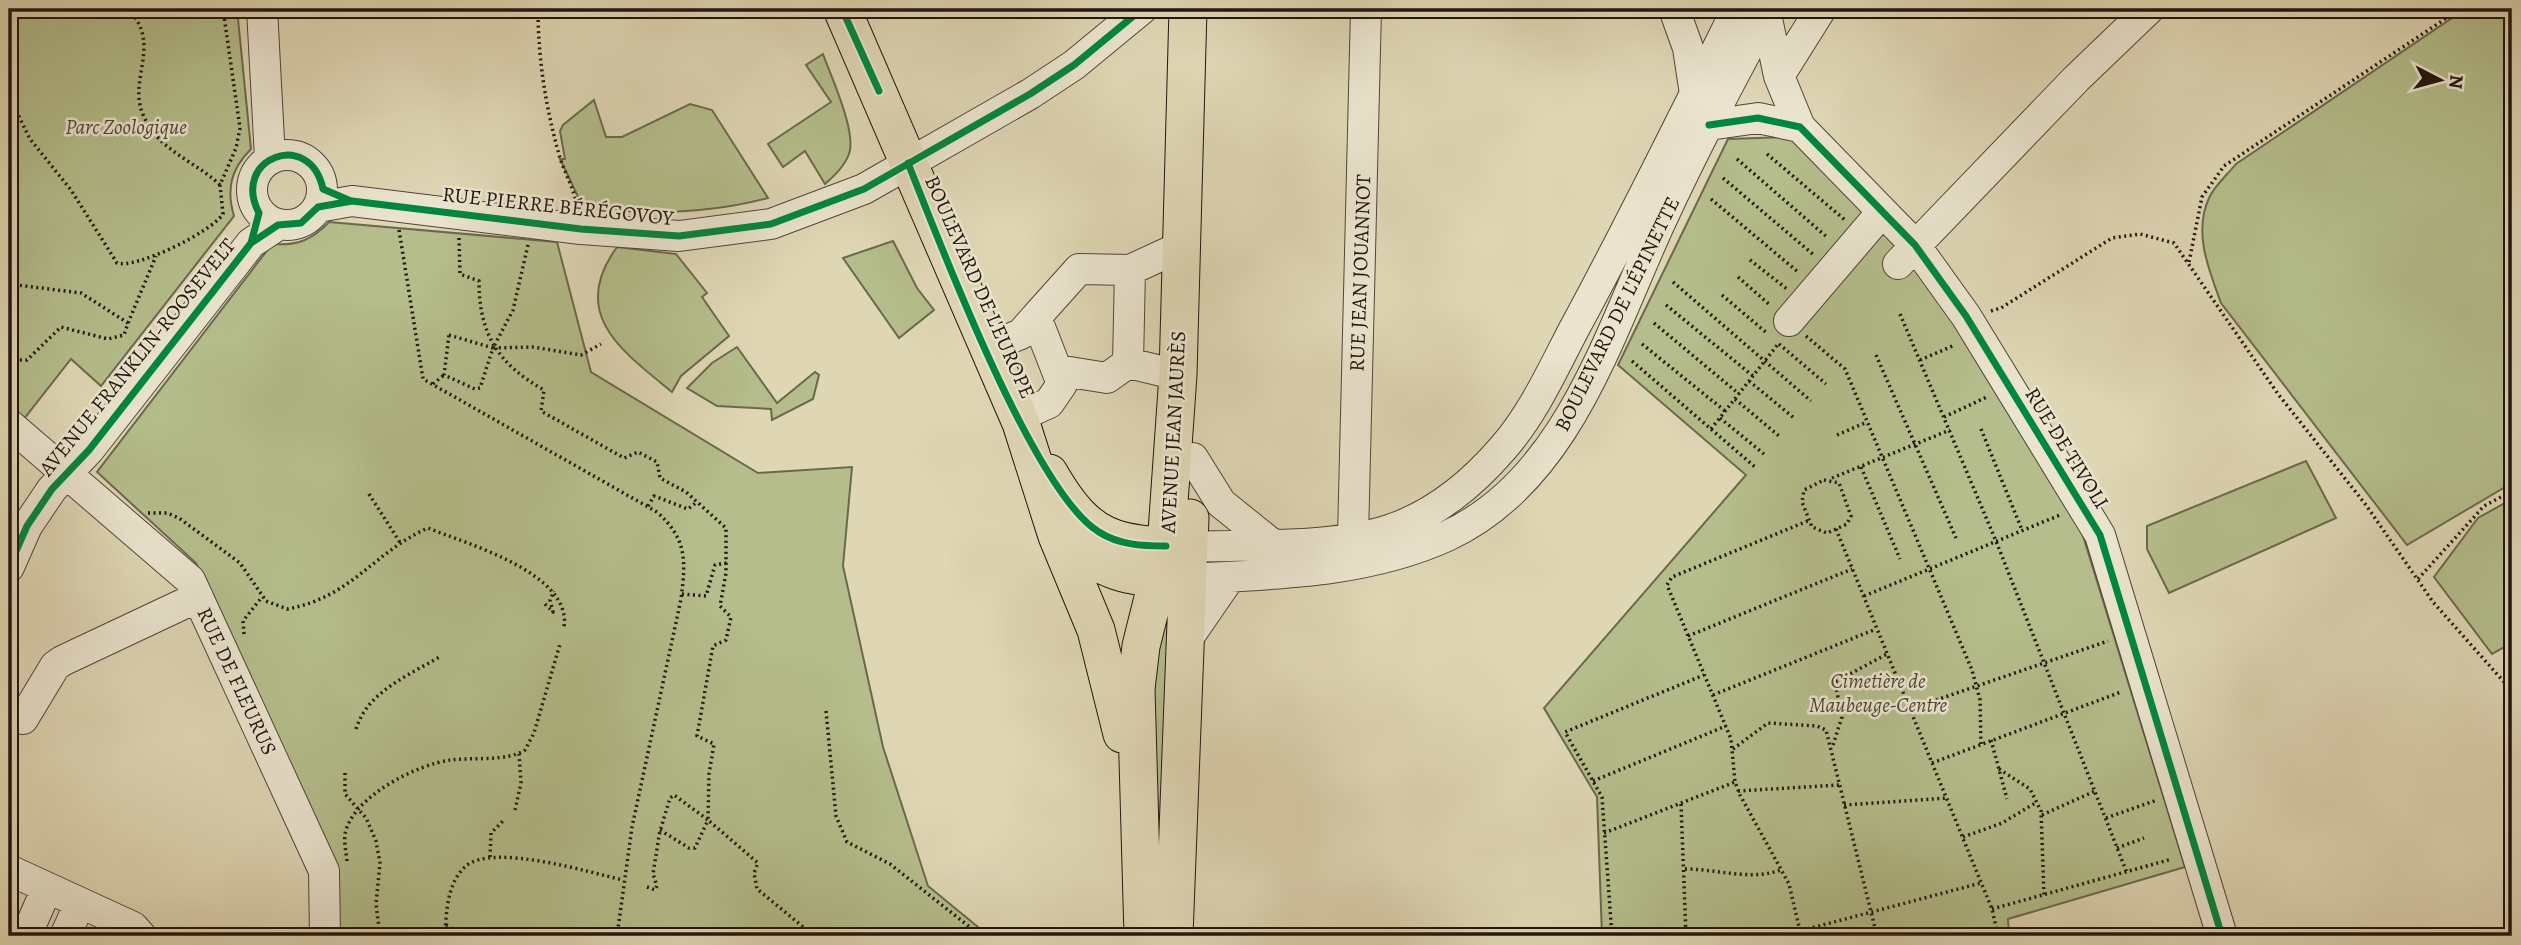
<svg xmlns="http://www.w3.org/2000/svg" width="2521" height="945" font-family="Alegreya,serif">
<rect width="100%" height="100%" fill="#dfd6b4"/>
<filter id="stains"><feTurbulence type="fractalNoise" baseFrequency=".00286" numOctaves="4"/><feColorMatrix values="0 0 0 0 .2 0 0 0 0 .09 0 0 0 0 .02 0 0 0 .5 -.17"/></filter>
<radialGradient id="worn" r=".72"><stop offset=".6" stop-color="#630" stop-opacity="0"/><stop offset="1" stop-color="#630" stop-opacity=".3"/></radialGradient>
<path fill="#b4bd8b" stroke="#6b694d" stroke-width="2" d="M9,9H237L251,149C231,169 226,189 234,216L101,386L71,359L23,420L9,409Z
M2475,9L2512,14V483L2407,545L2221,303C2209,270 2193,233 2209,198C2214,186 2228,174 2236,164L2458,14Z
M823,54C831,77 857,132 849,154C844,167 834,176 825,184L805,151L783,167L768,144L831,102L806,65Z
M594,100L606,137H622L690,104L712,110L768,198C727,209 683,213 640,212C620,212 603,204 582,205L560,159H565L560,131L563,125Z
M1789,137L1916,263L2076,513L2185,867L2008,919L2009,936H1602L1597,797L1544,708L1746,475L1618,365L1728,139Z
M329,222L557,242L591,372L758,473L852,467L843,566L883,747L928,886L989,936H338L245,668L196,563L97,472L272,244C297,246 312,240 329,222Z
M893,241L917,288L934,310L899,338L843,258Z
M617,247L676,254L707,293L702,297L729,336L681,376L672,392C622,351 568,314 617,247Z
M737,347L777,403L815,372L819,375L813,399L772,420L771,409L717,406L687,388L712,363Z
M2306,461L2336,518L2169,593L2147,549V526Z
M2512,499V643L2492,654L2434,577L2478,518Z
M1169,600L1164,877L1155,861L1149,662Z"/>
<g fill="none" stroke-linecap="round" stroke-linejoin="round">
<defs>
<path id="minor" d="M262,9L270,159
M1674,9L1688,48L1695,94
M1766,14L1779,76L1800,127
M1779,76L1821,9
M1709,125L1758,118L1800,127L1915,245L1966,316L2100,535L2222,936
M252 190a35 35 0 1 1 70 0a35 35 0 1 1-70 0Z
M318,207L352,201L581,229L679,236L771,224L864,189L1030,94L1074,65L1142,9
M1898,264L2076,79L2149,9
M1036,317L1079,269L1130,270
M1789,321L1882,212
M987,348L1021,334L1036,317L1062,384L1049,403L1018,417
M1057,370L1107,378L1128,363
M1178,375L1128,363L1130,270L1182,246
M9,424L190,580L324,871L325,936
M1193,458L1221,503L1272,544
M1353,537L1366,9
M1189,547C1249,544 1332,549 1389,530C1434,515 1473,483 1503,448C1533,414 1553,369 1574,329C1631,224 1684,116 1737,9
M9,567L27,526L52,489L89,450L251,243L278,225
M1188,579C1274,574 1366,573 1447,536C1568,480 1609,333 1661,221C1694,149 1732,78 1769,9
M1186,641L1230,577
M9,713L23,719L55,666L62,661L198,597
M9,870L133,927L141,936
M26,936L47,888
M65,936L80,903"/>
<path id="major" d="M842,9L1021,423L1057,536L1096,630L1122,734
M1049,473C1088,541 1114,545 1189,547
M1058,536C1104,572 1126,579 1184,579
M1143,936L1136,689L1141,646L1166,546L1178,375L1188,9
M1174,936L1190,518"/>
</defs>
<use href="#minor" stroke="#514538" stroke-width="32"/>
<use href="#major" stroke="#22150f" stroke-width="39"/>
<path stroke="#22150f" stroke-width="3.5" stroke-dasharray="2 3.5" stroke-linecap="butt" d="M128,9C162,44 129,77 142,112C156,150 194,160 220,185
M538,9C538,60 546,109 560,158C565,174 574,188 576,204
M2511,9H2512
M9,37L11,9
M9,96L30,139L71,190L117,263C137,269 211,232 223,214L220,185L236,148L240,128L223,9
M9,126L17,116
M1767,154L1845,220
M1737,159L1828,238
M1723,178L1815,256
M1711,199L1798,272
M399,230L423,379L657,512C687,539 686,560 681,599L632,827L617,936
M459,238L460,274L479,281C479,334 498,364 544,390L541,411L624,458L638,452L657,462L660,478L686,492L726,528V573L720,606L731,617L726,640L713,646L697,736L714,744L709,774L708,820L758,863L754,873L757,889L814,936
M528,245L513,310L493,348L533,347L581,355L601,344
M1750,260L1787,289
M2189,262L2202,197L2224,166L2460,9
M1738,277L1771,306
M1673,282L1811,401
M9,284L81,293L128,323L124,335L108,339L61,327L27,360H9
M1722,295L1768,334
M1666,305L1753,376
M1991,311L2001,308L2112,238L2140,234L2174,243L2278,394L2366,505L2433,602L2512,691
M1900,314L1996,541L2127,873
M128,323L156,256
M1654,323L1739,394
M449,335L493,348L480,388L475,389L444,375Z
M1806,336L1845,369L1972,670L1980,700L1981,744
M1642,344L1725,411
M1779,344L1826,384
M1876,355L1956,538
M1920,360L1955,345
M1632,361L1755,467
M1749,381L1794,418
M433,384L444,375
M1735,399L1779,436
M1944,417L1987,397
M1720,418L1764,454
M1711,429L1779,343
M1981,429L2022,530
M1837,435L1867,422
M1861,467L1900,559
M1832,478L1950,430
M1824,480L1839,483L1851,516L1847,524L1827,533L1812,527L1802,502L1804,490Z
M369,494L401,544
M648,506L654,496L688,509L697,502
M148,513H167L179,518L240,563L266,601L287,609C351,598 375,551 428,528C467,544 572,573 564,627
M1836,529L1992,909L1998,936
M2418,579L2484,506L2512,491
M682,594L706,596L715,565L727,563
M1864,596L2060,515
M545,604L553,612L550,600L554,591
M244,634L243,621L262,597
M1688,636L1852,569
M1713,695L1876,629
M1910,709L2108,641
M826,711L836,816L847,842L890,864L981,936
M356,729C368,691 408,676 441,656
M1991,740L2007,799
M1833,745L1842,717L1835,682L1887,654
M1733,749L1768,723L1817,726L1826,730L1877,936
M1932,763L2121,692
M1999,769L2030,789L2041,811L2044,895
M345,773V794L366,818L376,841L380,863L376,904L380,936
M1593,781L1726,726
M1738,791L1839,785
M1681,804L1686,936
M1844,805L1947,798
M515,810L521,783L519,754
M2042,815L2095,791
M2106,818L2157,800
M1604,833L1735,782
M1963,837L2002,823L2037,802
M2117,848L2144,838
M490,857L491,833L503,821
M347,861C346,852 344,843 345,834C352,797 417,764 451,760C473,757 506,762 525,750L534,733L560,644
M1685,869C1718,869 1749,881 1781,870
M647,887L655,890L657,886L653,874L660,830L661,828L670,798L674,795L708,820L695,848H689L660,830
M1992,909L2172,859
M446,925L451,927L454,936
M1800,931L1789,884L1740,795L1735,782L1731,739L1667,585L1672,577L1810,520
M2097,934V936
M445,936C446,914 447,882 466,866C493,843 588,872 623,880
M1612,936L1602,797L1565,732L1704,675
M1781,936L1981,883"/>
<use href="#minor" stroke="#eae4ce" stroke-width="30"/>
<use href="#major" stroke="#dfd6b4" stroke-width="37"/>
<defs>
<path id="cycleway" d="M842,9L879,91
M1709,125L1758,118L1800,127L1915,245L1966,316L2100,535L2222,936
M908,163C939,241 1034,493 1099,532C1119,545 1143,546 1166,546
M251,243L259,213C230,158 310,128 323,189L351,201
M9,567L27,526L52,489L89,450L251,243L278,225L301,223L318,207L352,201L581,229L679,236L771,224L864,189L1030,94L1074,65L1142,9"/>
</defs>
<use href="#cycleway" stroke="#eae4ce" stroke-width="11"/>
<use href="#cycleway" stroke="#00873e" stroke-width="7"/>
</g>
<g text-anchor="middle" stroke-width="5" stroke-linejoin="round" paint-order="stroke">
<g font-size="21" font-style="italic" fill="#4e4734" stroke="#eae4ce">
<text x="126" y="134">Parc Zoologique</text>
<text x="1878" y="688">Cimetière de<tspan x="1878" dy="24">Maubeuge-Centre</tspan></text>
</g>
<g font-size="21" fill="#22150f" stroke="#eae4ce">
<text transform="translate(558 206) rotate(6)" y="7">RUE PIERRE BÉRÉGOVOY</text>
<text transform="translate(1360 273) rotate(-88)" y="7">RUE JEAN JOUANNOT</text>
<text transform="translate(980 287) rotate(66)" y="7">BOULEVARD DE L'EUROPE</text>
<text transform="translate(1617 314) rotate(-64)" y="7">BOULEVARD DE L'ÉPINETTE</text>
<text transform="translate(137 357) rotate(-51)" y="7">AVENUE FRANKLIN-ROOSEVELT</text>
<text transform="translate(1173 432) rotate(-87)" y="7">AVENUE JEAN JAURÈS</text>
<text transform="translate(2067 448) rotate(58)" y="7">RUE DE TIVOLI</text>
<text transform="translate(237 681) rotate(65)" y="7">RUE DE FLEURUS</text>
</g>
</g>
<rect width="2521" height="945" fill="none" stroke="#dfd6b4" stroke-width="35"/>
<rect x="10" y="10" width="2500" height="924" fill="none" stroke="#22150f" stroke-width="3.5"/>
<rect x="18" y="18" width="2486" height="910" fill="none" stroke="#22150f" stroke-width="2"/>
<g transform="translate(2440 80) rotate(96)" stroke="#eae4ce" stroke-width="5" paint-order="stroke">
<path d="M0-5L12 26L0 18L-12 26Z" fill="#22150f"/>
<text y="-10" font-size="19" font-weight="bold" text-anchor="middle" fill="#22150f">N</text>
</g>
<rect width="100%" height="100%" filter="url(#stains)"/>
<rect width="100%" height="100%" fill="url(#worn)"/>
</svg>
